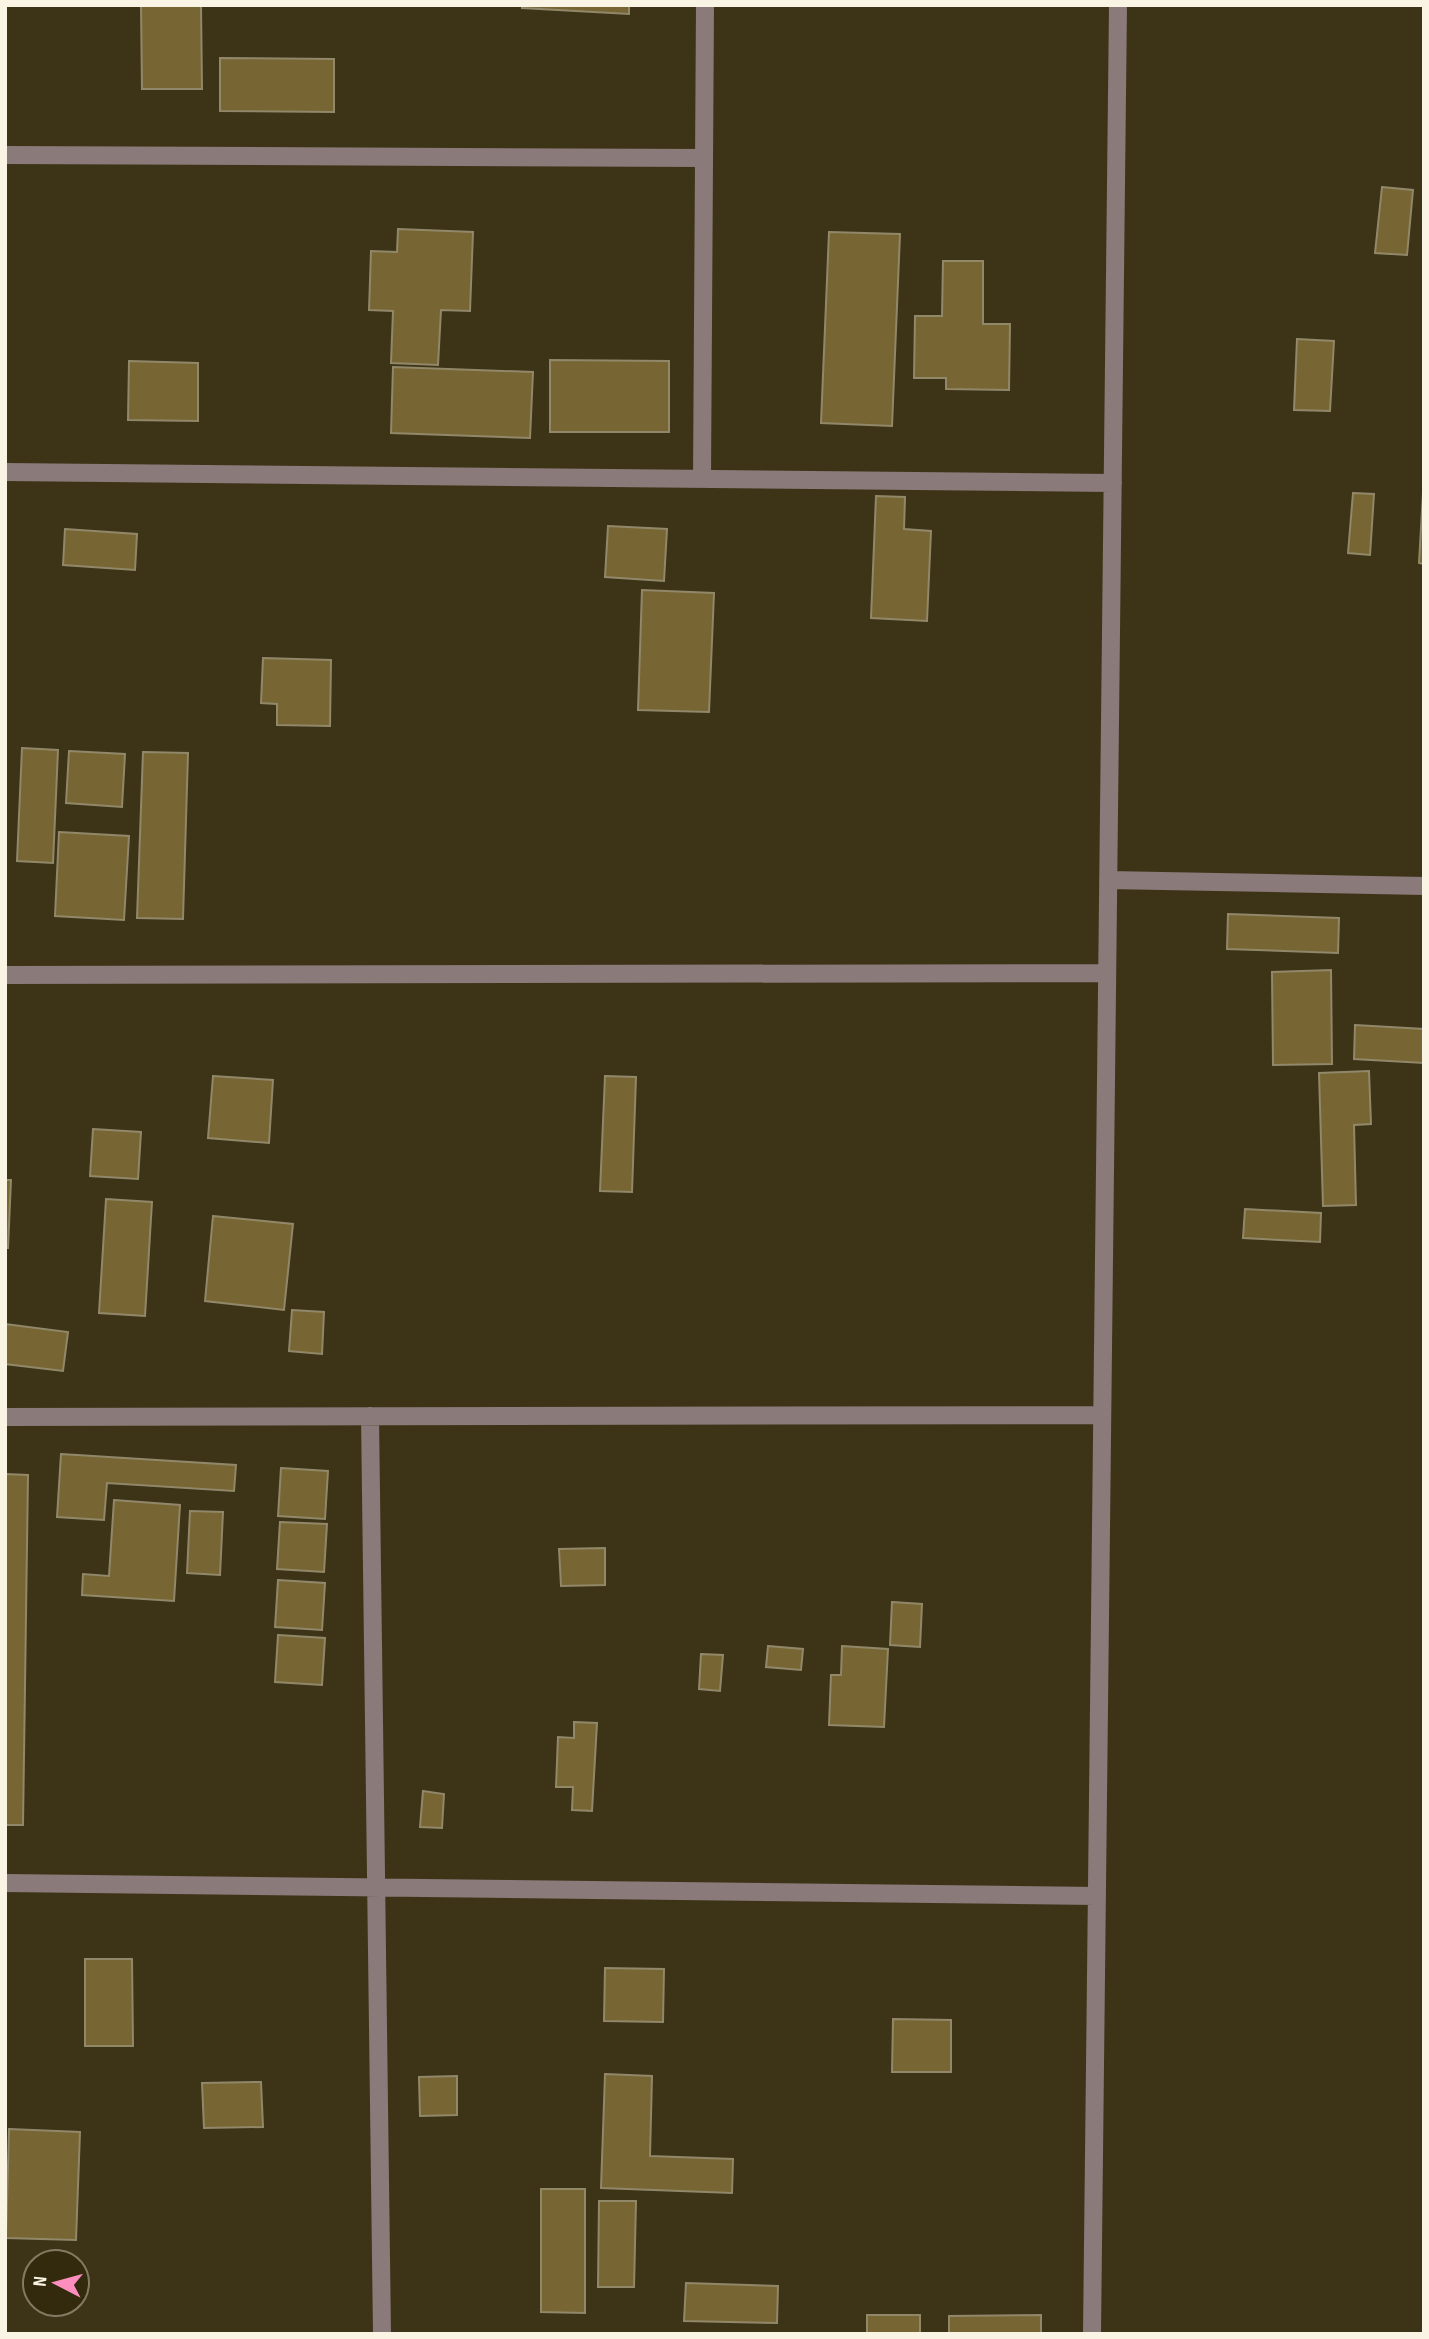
<svg xmlns="http://www.w3.org/2000/svg" width="1429" height="2339" font-family="'Sofia Sans Condensed',sans-serif">
<rect width="100%" height="100%" fill="#3d3418"/>
<path fill="#763" stroke="#918769" stroke-width="2" d="M141,5H201L202,89H142Z
M522,5H629V14L522,8Z
M220,58L334,59V112L220,111Z
M1382,187L1413,190L1407,255L1375,253Z
M398,229L473,232L470,311L441,310L438,365L391,363L393,311L369,310L371,251L397,252Z
M829,232L900,234L892,426L821,423Z
M943,261H983V324H1010L1009,390L946,389V378H914L915,316H942Z
M1297,339L1334,341L1330,411L1294,410Z
M550,360L669,361V432H550Z
M129,361L198,363V421L128,420Z
M393,367L533,372L530,438L391,433Z
M1353,493L1374,494L1370,555L1348,553Z
M1423,493H1424V564L1419,563Z
M876,496L905,497L904,529L931,531L927,621L871,618Z
M608,526L667,529L664,581L605,577Z
M65,529L137,534L135,570L63,565Z
M642,590L714,593L709,712L638,710Z
M263,658L331,660L330,726L277,725V704L261,703Z
M22,748L58,750L53,863L17,861Z
M69,751L125,754L122,807L66,803Z
M143,752L188,753L183,919L137,918Z
M59,832L129,836L124,920L55,916Z
M1228,914L1339,918L1338,953L1227,949Z
M1331,970L1332,1064L1273,1065L1272,972Z
M1355,1025L1424,1029V1063L1354,1059Z
M1369,1071L1371,1124L1354,1125L1356,1205L1323,1206L1319,1073Z
M213,1076L273,1080L269,1143L208,1138Z
M605,1076L636,1077L632,1192L600,1191Z
M93,1129L141,1132L138,1179L90,1176Z
M5,1180H11L8,1248H5Z
M106,1199L152,1202L145,1316L99,1313Z
M1245,1209L1321,1213L1320,1242L1243,1238Z
M213,1216L293,1224L284,1310L205,1301Z
M292,1310L324,1312L322,1354L289,1351Z
M5,1324L68,1332L63,1371L5,1364Z
M61,1454L236,1465L234,1491L107,1483L104,1520L57,1517Z
M281,1468L328,1471L325,1519L278,1516Z
M5,1474L28,1475L23,1825H5Z
M114,1500L180,1505L174,1601L82,1595L83,1574L109,1576Z
M190,1511L223,1512L220,1575L187,1573Z
M280,1522L327,1524L324,1572L277,1569Z
M605,1548V1585L561,1586L559,1549Z
M278,1580L325,1583L322,1630L275,1627Z
M892,1602L922,1604L920,1647L890,1645Z
M278,1635L325,1638L322,1685L275,1682Z
M768,1646L803,1649L801,1670L766,1667Z
M842,1646L888,1649L884,1727L829,1725L831,1675H841Z
M701,1654L723,1655L720,1691L699,1689Z
M574,1722L597,1723L592,1811L572,1810L573,1787H556L558,1737L574,1738Z
M423,1791L444,1794L442,1828L420,1827Z
M85,1959H132L133,2046H85Z
M605,1968L664,1969L663,2022L604,2021Z
M893,2019L951,2020V2072H892Z
M605,2074L652,2076L650,2156L733,2159L732,2193L601,2188Z
M457,2076V2115L420,2116L419,2077Z
M261,2082L263,2127L204,2128L202,2083Z
M9,2129L80,2132L76,2240L6,2238Z
M541,2189H585V2313L541,2312Z
M599,2201H636L634,2287H598Z
M686,2283L778,2286L777,2323L684,2321Z
M867,2315H920V2334H867Z
M1041,2315V2334H949V2316Z"/>
<g fill="none" stroke-linecap="round" stroke-linejoin="round">
<path stroke="#8a7a79" stroke-width="18" d="M5,155L704,158
M5,472L1113,483
M702,479L705,5
M1108,880L1424,886
M5,975L1107,973
M370,1416L382,2334
M5,1417L1102,1415
M5,1883L1097,1896
M1092,2334L1118,5"/>
</g>
<rect width="1429" height="2339" fill="none" stroke="#f9f4e3" stroke-width="14"/>
<g transform="translate(56 2283) rotate(276)"><circle r="33" fill="#332a0e" stroke="#827b63" stroke-width="2"/>
<path d="M0-5L12 26L0 18L-12 26Z" fill="#fe8ebe"/>
<text y="-10" font-size="19" font-weight="bold" text-anchor="middle" fill="#f9f4e3">N</text>
</g>
</svg>
